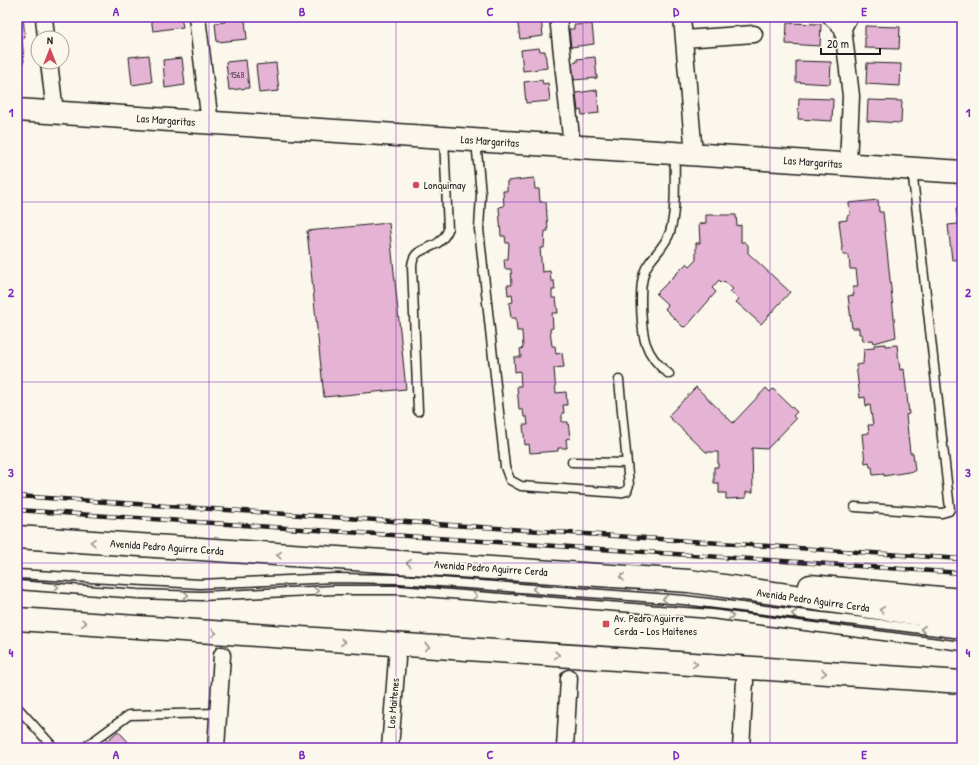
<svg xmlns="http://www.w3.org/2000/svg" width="979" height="765" font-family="'Patrick Hand',sans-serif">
<rect width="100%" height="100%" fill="#fbf7ec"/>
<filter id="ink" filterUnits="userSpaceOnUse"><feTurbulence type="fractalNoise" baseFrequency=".025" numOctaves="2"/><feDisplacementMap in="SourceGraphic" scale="8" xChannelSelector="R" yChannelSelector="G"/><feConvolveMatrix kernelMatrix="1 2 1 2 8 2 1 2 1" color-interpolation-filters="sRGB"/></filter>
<g filter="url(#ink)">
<path fill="#e5b4d4" stroke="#1c1c1c" d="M17,17H23L25,38H22L24,62L17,63Z
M151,17H181L183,27L153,31Z
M224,17H239V20H245L247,39L217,42L215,23L225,22Z
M536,17V19H541L543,36L520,39L517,18Z
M787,23L821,24L820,46L786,44Z
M592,24L594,44L571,47L569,29H574V25Z
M865,26L900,27L899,49L865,48Z
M539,48L540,51H545L547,68L523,71L521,50Z
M149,55L152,82L132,85L129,57Z
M595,57L597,78L574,80L572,63L577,62V59Z
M182,58L185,85L165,88L163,60Z
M246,60L249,88L229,90L226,62Z
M796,61L831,62L830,84L796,82Z
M276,63L279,91L259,93L256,65Z
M867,63L901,64L900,86L866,84Z
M542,80L543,84L548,83L550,101L526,103L524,82Z
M597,90L599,113L582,115L581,110L578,111L576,93Z
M799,98L833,99L832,121L798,119Z
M868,100L902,101L901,123L867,121Z
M534,178L535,189H539L540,202H546L548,231H545L544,248H540L542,272L550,271L551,281H554L555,290H552V298H556L558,313H552L553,328L550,329L552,346H555L556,354L562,353L564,367L554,368L556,393L566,392L567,405H563L564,413H562V422H568L570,438L566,439L567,448H558V451L530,453L529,444L525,445L523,425H528L527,417H524L523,410H519L517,386H521L520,371L515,372L514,357H521L520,349L523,348L522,331H517L516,318H511L509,303L513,302L512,294L508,295L507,285H512L511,269H505L504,259H508L509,243H506L505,236H501L499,207L504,206L503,191H507V181Z
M878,200L879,212H883L896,337L874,343L873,340L863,341L862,334H859V328H852L848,296L854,295L853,287H858L856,269H850L849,255H843L839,221L847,220V216L850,215L849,203Z
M956,209H962V259L952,260L948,225L958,224Z
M706,215H736L737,226L741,225V242H745L748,245V253L790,292L761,324L736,302L739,299L730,292L733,289L724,281L722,283L719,280L712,288L716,292L687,326L683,327L665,309L668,305L656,294L687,263L690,266L696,260V243H700L699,224L706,223Z
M389,223L406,389L324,397L307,231Z
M885,344V346L897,345L900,370L904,369L909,414L906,415L910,453H913L915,471L884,476V474L873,475L872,467H870L869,462L865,463L862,434L869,433L868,425H873L870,405L866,406L865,397L860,398L856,365L863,364L864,349L874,348V345Z
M696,387L733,423L766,388L770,392L773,389L797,412L793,416L796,419L767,449L752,448L753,492H746V498L726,499V493H719V483H714V467H718V452H706L668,416Z
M118,731L134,748H99Z"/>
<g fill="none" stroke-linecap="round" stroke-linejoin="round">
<defs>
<path id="lane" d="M476,141L481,194L479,229L505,467L510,480L521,486L620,493L627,491L629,485L619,380
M669,374C643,354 642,335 641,304C641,291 641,279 646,268C653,255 665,247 670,232C677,208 674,179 675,153
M418,411L412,266C414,242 437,255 448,230L444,138
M572,462L627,463
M855,507L942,513L949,511L950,509L912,169
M17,574L200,584L334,578L399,579L684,600L962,634
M17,585L138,594L201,596L334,590H398L711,614L962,646
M17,707L54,748
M84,748L129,715L218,713"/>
<path id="street" d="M44,17L46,38
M197,17L210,123
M558,17L572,146
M682,17L694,154
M831,17L843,28
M684,39L754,34
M49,62L55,112
M848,164L851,96L843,28L849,17
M216,748L222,655
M390,748L397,659
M565,748L569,678
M741,748L745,681"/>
<path id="secondary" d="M17,110L962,172"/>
<path id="highway" d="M17,537L689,581L962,620
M810,586L962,600
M17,619L962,682"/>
</defs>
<use href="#lane" stroke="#1c1c1c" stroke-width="11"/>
<use href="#street" stroke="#1c1c1c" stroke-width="19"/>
<use href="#secondary" stroke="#1c1c1c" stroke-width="25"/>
<use href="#highway" stroke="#1c1c1c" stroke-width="25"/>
<use href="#lane" stroke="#fbf7ec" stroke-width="8"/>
<use href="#street" stroke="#fbf7ec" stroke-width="16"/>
<use href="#secondary" stroke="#fbf7ec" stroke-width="22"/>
<use href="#highway" stroke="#fbf7ec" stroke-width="22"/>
<defs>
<path id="rail" d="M17,496L962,559
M17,510L962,573"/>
</defs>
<use href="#rail" stroke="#1c1c1c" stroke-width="4.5"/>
<use href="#rail" stroke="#fbf7ec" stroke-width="3" stroke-dasharray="9" stroke-linecap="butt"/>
</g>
<defs><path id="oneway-chevron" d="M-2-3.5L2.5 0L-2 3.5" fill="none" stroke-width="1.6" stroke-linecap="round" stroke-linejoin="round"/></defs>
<g stroke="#97948e">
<use href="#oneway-chevron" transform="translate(93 542) rotate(-176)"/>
<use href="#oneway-chevron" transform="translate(279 555) rotate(-176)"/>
<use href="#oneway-chevron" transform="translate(409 563) rotate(-176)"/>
<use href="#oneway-chevron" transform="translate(622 577) rotate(-176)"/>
<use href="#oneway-chevron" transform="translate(56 587) rotate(4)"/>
<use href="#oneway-chevron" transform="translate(535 589) rotate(-176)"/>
<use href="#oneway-chevron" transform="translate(316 591) rotate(-3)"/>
<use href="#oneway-chevron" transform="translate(186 595) rotate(1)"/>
<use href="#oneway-chevron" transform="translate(475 596) rotate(4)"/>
<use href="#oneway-chevron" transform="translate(665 599) rotate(-176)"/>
<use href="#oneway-chevron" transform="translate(882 610) rotate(-173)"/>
<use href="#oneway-chevron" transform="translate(794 614) rotate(-173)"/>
<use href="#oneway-chevron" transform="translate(731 616) rotate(7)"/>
<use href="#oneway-chevron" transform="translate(84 623) rotate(4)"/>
<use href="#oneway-chevron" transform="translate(923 629) rotate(-174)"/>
<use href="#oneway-chevron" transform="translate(214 633) rotate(4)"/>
<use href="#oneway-chevron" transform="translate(343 642) rotate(4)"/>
<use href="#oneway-chevron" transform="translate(427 647) rotate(4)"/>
<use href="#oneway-chevron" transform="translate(557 655) rotate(4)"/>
<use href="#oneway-chevron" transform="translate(695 664) rotate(4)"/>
<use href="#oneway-chevron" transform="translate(824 673) rotate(4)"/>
</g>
</g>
<path fill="none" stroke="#7b2cbf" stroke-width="1" stroke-opacity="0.55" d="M209,17V748M396,17V748M583,17V748M770,17V748M17,202H962M17,382H962M17,563H962"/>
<g fill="#d1495b" stroke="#fbf7ec" stroke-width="1.5">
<circle cx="416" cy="185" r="4"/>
<rect x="602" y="620" width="8" height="8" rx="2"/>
</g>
<g text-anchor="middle" stroke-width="3.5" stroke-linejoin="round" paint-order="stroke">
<g font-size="9" fill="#4e424a">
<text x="237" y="78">1568</text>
</g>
<g font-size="11" fill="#1c1c1c" stroke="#fbf7ec">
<text transform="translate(166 120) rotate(4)" y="4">Las Margaritas</text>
<text transform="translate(490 141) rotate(4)" y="4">Las Margaritas</text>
<text transform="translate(813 162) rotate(4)" y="4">Las Margaritas</text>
<text transform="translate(167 547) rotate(4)" y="4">Avenida Pedro Aguirre Cerda</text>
<text transform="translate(491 568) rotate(4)" y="4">Avenida Pedro Aguirre Cerda</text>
<text transform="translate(813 600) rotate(8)" y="4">Avenida Pedro Aguirre Cerda</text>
<text transform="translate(393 703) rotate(-85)" y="4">Los Maitenes</text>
</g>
<g font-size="11" fill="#1c1c1c" stroke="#fbf7ec" text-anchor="start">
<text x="424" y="189">Lonquimay</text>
<text x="614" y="622">Av. Pedro Aguirre<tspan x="614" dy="13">Cerda - Los Maitenes</tspan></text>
</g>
</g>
<rect width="979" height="765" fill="none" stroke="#fbf7ec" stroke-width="44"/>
<g transform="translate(50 50)"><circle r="19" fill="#fbf7ec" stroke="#a29f99"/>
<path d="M0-3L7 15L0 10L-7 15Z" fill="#d1495b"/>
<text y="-6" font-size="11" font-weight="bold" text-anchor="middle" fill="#1c1c1c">N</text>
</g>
<path d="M821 48v6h59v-6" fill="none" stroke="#1c1c1c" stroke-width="2"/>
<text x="827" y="48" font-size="12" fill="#1c1c1c" stroke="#fbf7ec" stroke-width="3" paint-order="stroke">20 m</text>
<rect x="22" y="22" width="935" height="721" fill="none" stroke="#7b2cbf" stroke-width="1.5"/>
<g font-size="13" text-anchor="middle" font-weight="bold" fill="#7b2cbf">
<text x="116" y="16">A</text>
<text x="302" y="16">B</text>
<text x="490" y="16">C</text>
<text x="676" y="16">D</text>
<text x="864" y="16">E</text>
<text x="11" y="117">1</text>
<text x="968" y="117">1</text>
<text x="11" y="297">2</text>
<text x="968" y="297">2</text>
<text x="11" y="477">3</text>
<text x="968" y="477">3</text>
<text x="11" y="657">4</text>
<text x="968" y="657">4</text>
<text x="116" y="759">A</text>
<text x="302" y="759">B</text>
<text x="490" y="759">C</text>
<text x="676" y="759">D</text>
<text x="864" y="759">E</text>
</g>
</svg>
